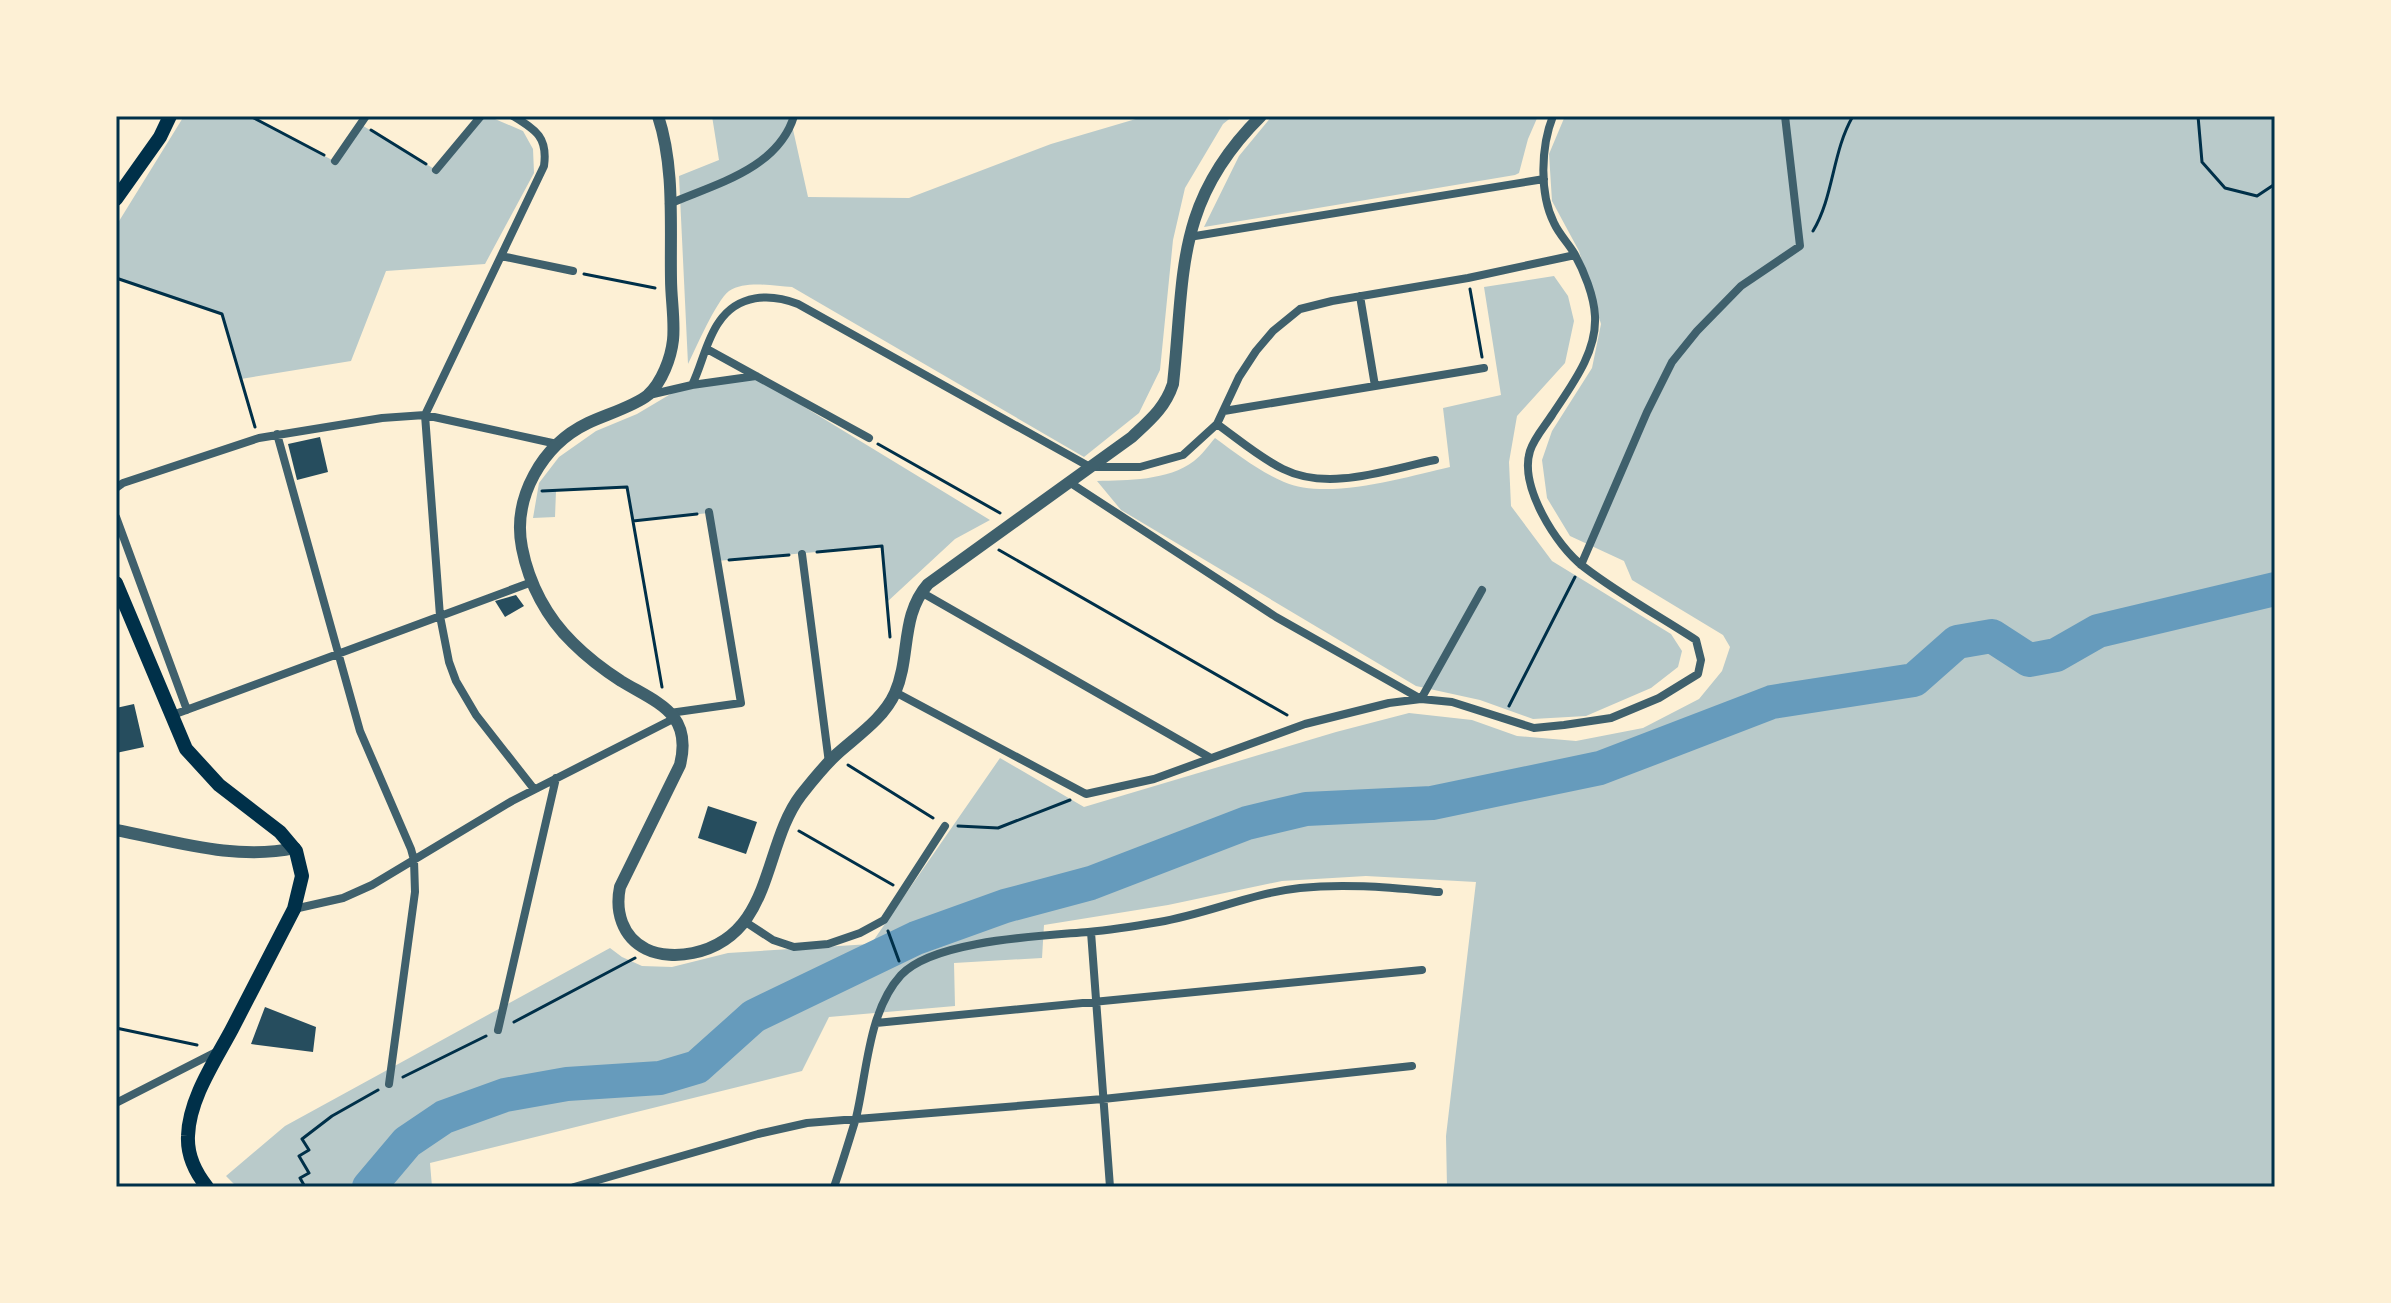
<svg xmlns="http://www.w3.org/2000/svg" width="2391" height="1303" font-family="'Golos Text',sans-serif">
<rect width="100%" height="100%" fill="#fdf0d5"/>
<path fill="#b9caca" d="M184,116H250L334,161L360,124L436,170L481,116H488L523,131L533,149L534,173L485,264L386,271L351,361L241,379L222,314L116,278V226Z
M712,116H790L808,197L909,198L1051,144L1146,116H1233L1223,124L1185,188L1173,240L1160,370L1139,413L1084,457L792,287C773,286 746,280 729,291C716,301 696,348 688,364L679,176L719,160Z
M1272,116H1538L1528,139L1519,173L1515,175L1204,227L1239,156Z
M1565,116H2275V1187H1447L1446,1136L1476,882L1366,876L1282,881L1168,905L1044,925L1042,958L954,963L955,1006L829,1017L802,1071L430,1163L432,1187H237L226,1176L285,1126L610,948L622,957L642,966L672,967L728,953L871,944L1000,758L1084,807L1336,732L1409,713L1472,720L1517,736L1576,741L1643,728L1699,699L1722,671L1730,647L1723,635L1632,580L1624,561L1570,536L1547,498L1542,460L1552,431L1592,368L1601,324L1579,251L1552,201L1549,154Z
M1554,276L1568,296L1574,321L1565,363L1517,416L1509,462L1511,506L1552,561L1671,634L1682,651L1678,667L1651,688L1586,716L1533,719L1480,700L1416,686L1121,510L1097,481C1127,480 1168,481 1194,461C1202,455 1208,446 1215,438C1237,454 1260,472 1284,482C1327,501 1406,477 1450,467L1443,408L1501,395L1484,287Z
M755,377L990,520L955,539L887,602L881,546L717,561L709,513L633,521L627,488L556,491L555,517L533,518L539,483L559,457L596,431L637,414L674,392Z"/>
<g fill="none" stroke-linecap="round" stroke-linejoin="round">
<path stroke="#669bbc" stroke-width="34" d="M369,1187L407,1142L444,1117L505,1095L567,1084L660,1078L697,1067L754,1016L916,938L1005,906L1091,883L1247,823L1306,809L1432,803L1600,768L1772,702L1914,680L1957,642L1992,636L2029,660L2056,655L2098,631L2275,589"/>
</g>
<path fill="#264d5e" d="M320,437L328,472L297,480L288,444Z
M516,595L524,606L505,617L495,601Z
M134,704L144,747L116,753V708Z
M708,806L757,822L746,854L698,838Z
M265,1007L316,1027L313,1052L251,1044Z"/>
<g fill="none" stroke-linecap="round" stroke-linejoin="round">
<path stroke="#003049" stroke-width="3" d="M250,116L324,155
M2198,116L2202,162L2225,188L2257,196L2275,184
M371,130L426,164
M1813,231C1834,196 1832,152 1853,116
M584,274L655,288
M116,278L222,314L255,427
M1470,289L1482,357
M878,444L1000,513
M542,491L627,487L662,687
M633,521L697,514
M999,550L1287,715
M817,552L882,546L890,637
M729,560L789,555
M1509,706L1575,577
M848,765L933,818
M958,826L998,828L1070,800
M799,831L893,885
M888,931L899,961
M514,1022L635,958
M116,1028L197,1045
M403,1077L486,1036
M305,1187L300,1178L309,1173L299,1156L309,1150L302,1139L332,1116L378,1090"/>
<path stroke="#3f606c" stroke-width="8" d="M513,116C536,130 548,137 544,166L425,415L440,616L449,662L456,681L476,715L534,789
M335,161L366,116
M436,170L481,116
M669,204C715,184 778,169 794,116
M1189,237L1544,179
M501,256L573,271
M1360,296L1375,386
M707,349L869,438
M692,385L756,376
M649,395L692,385C702,365 706,340 719,322C738,294 770,293 798,304L1090,467H1140L1183,455L1217,424L1239,377L1256,351L1273,331L1300,309L1332,301L1468,278L1575,255
M1224,411L1484,368
M1217,424C1238,439 1260,458 1283,469C1329,492 1389,469 1435,460
M277,434L360,731L411,849L414,860L415,892L389,1084
M1069,482L1276,617L1421,699L1482,590
M116,488L123,483L259,438L382,418L425,415L557,444
M116,517L187,710
M802,554L829,763
M1581,565L1647,412L1672,362L1697,331L1741,286L1800,246L1785,116
M921,592L1209,757
M895,692L1086,794L1154,779L1305,724L1389,703L1421,699L1452,702L1534,728L1564,725L1611,718L1659,698L1698,674L1701,660L1696,640C1659,616 1619,594 1584,567C1556,546 1519,486 1530,451C1534,438 1545,426 1552,415C1571,386 1597,353 1595,316C1594,296 1584,271 1574,253C1568,243 1559,234 1554,223C1539,193 1541,146 1553,116
M670,713L741,703L709,512
M170,716L532,582
M294,909L343,898L372,885L512,801L675,718
M744,921L773,940L794,947L828,944L860,933L884,920L945,826
M1091,932L1110,1187
M876,1023L1422,970
M498,1030L556,778
M116,1103L216,1052
M574,1187L758,1134L807,1123L1103,1099L1412,1066
M834,1187C842,1164 849,1141 856,1118C867,1073 868,1011 901,975C934,940 1041,936 1088,932C1111,930 1136,926 1159,922C1207,914 1252,893 1300,888C1347,883 1393,888 1439,892"/>
<path stroke="#3f606c" stroke-width="12" d="M658,116C675,167 670,226 671,279C671,299 675,320 673,340C671,358 662,382 648,395C635,406 605,415 588,423C542,445 512,498 522,548C529,584 547,618 573,643C587,657 604,670 621,681C657,703 693,713 680,765L620,887C615,911 622,937 646,949C660,956 679,956 693,953C774,936 762,846 801,795C812,781 824,766 837,754C857,736 884,718 895,693C911,656 900,616 928,584L1132,437C1150,420 1165,408 1173,384C1185,274 1174,202 1261,116
M116,830C174,841 236,861 295,848"/>
<path stroke="#003049" stroke-width="14" d="M116,199L160,137L170,116
M116,583L186,749L219,785L280,832L296,851L302,876L294,909C273,949 253,989 232,1029C215,1061 189,1099 188,1136C187,1156 195,1172 207,1187"/>
</g>
<rect width="2391" height="1303" fill="none" stroke="#fdf0d5" stroke-width="236"/>
<rect x="118" y="118" width="2155" height="1067" fill="none" stroke="#003049" stroke-width="3"/>
</svg>
